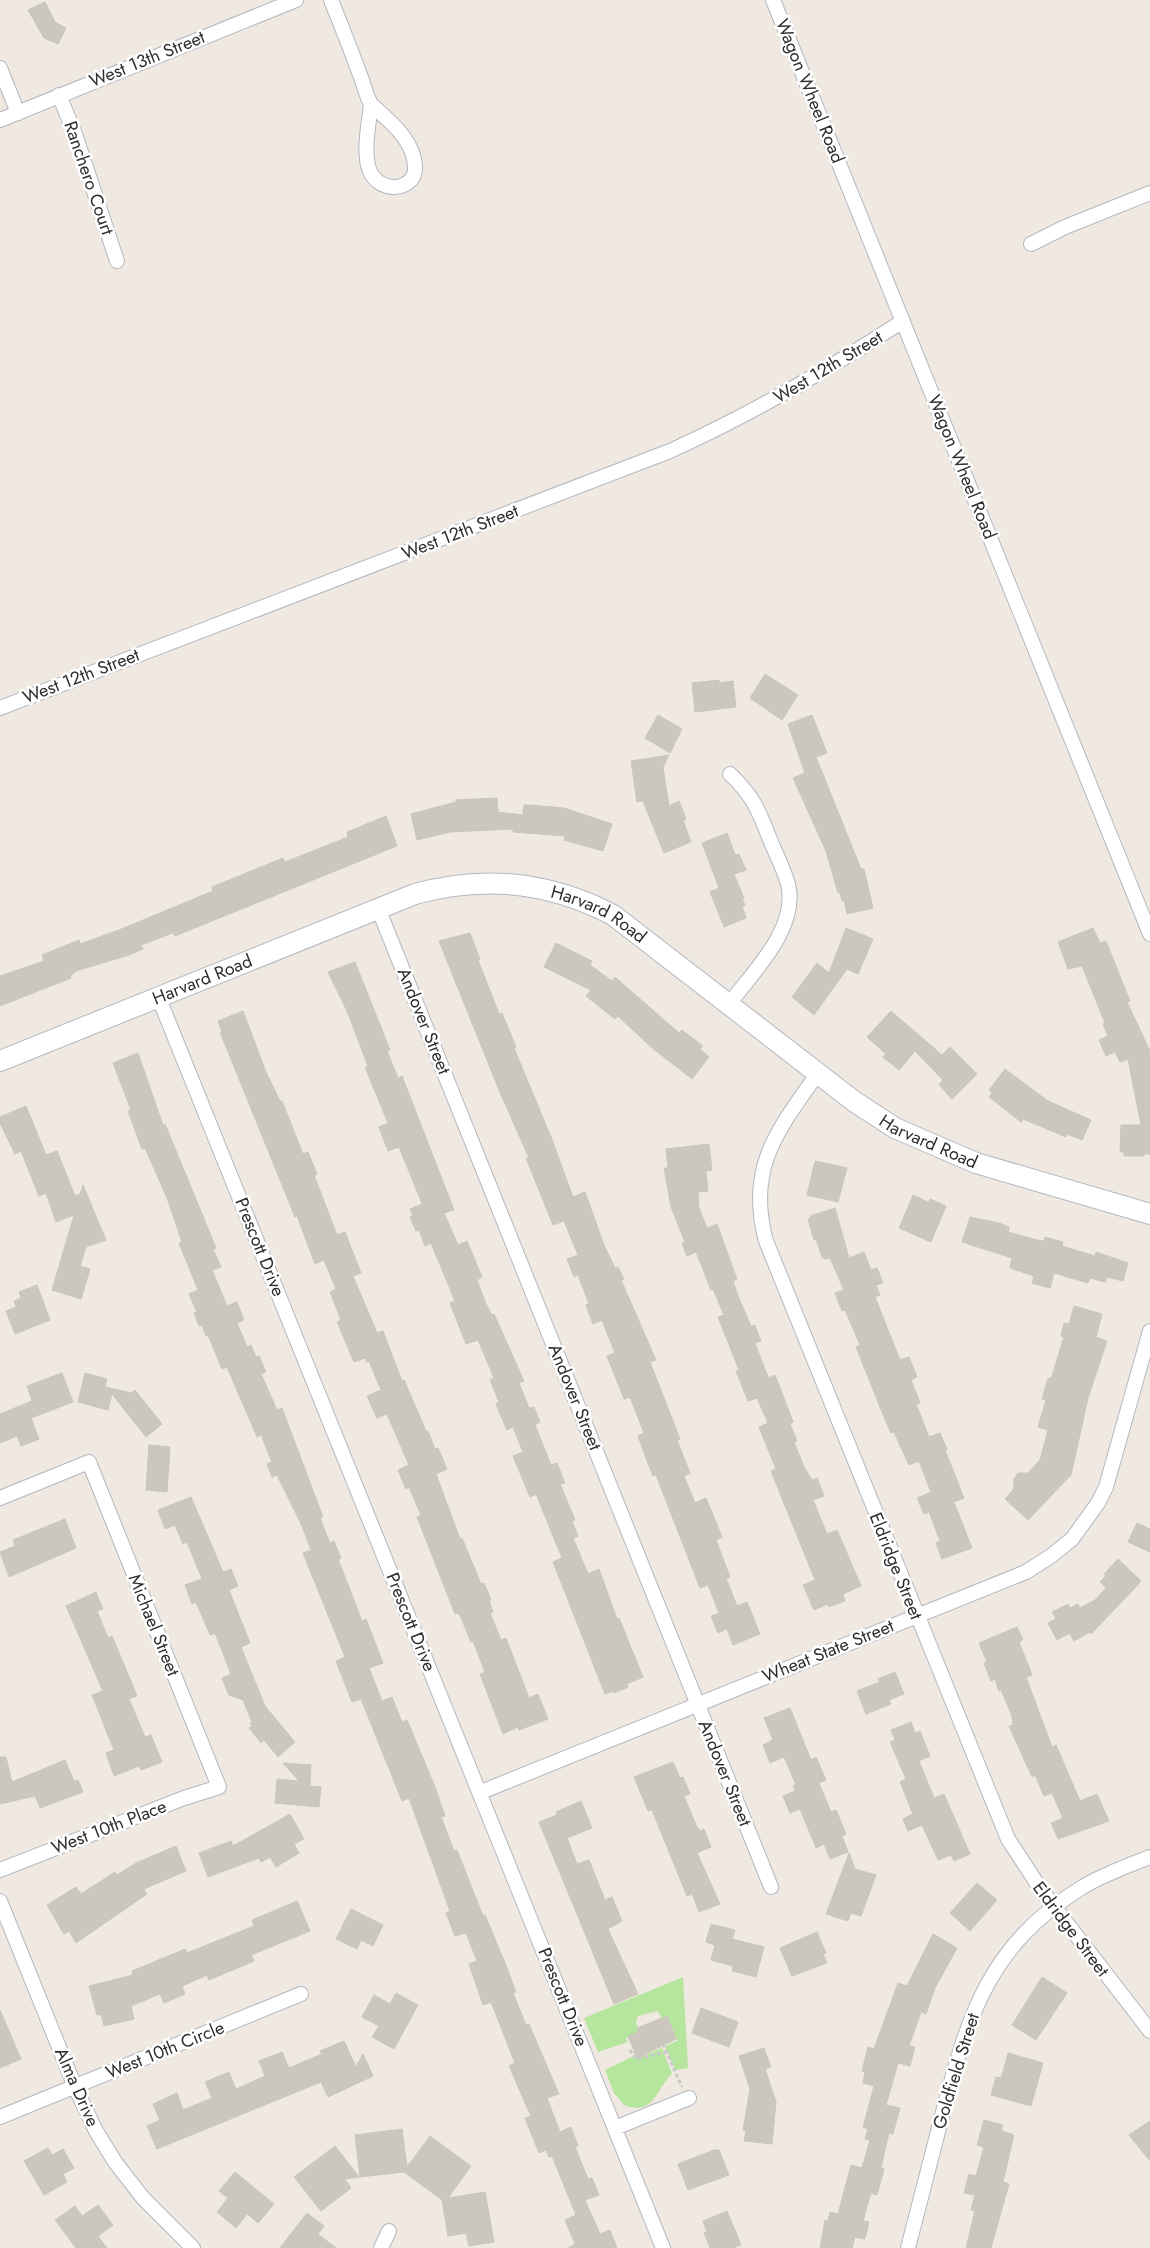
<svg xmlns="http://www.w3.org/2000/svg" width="1150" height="2248" font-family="Jost,sans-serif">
<rect width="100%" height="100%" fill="#efe9e1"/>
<path fill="#b6e59e" d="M683,1977L688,2068L675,2070L665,2046L677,2041L667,2016L661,2018L658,2011L638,2016L636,2021L638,2032L626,2038L628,2042L598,2052L584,2018Z
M662,2048L672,2074C656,2088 655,2117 624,2105L614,2093L605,2070L636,2055L637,2058Z"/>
<path fill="#cbc7bf" stroke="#cbc5ba" d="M45,2L55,22L66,28L58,44L44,38L28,10Z
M765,674L798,695L782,720L750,698Z
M719,680V683L733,681L736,707L695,712L692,683Z
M658,715L682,729L670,753L645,738Z
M812,715L827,753L816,757L861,869H864L873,908L847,914L844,900L842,901L840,892L838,893L826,851L793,778L805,773L788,724Z
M669,755L663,767L669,806L679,801L686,819L683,820L691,842L664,853L643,801L637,802L631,761Z
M497,798L498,812L523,815L524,805H531L564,808L612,824L603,851L564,840L565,836L513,832V829L450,832L417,840L411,814L456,802V800Z
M386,816L397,846L175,936L174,933L167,935L141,945L143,949L129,955L76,971L70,976L71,978L0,1006V976L44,961L42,955L79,940L80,944L119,930L213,891L212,887L283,858L285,862L348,837L347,832Z
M727,833L735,855L739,854L746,870L734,874L744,898H742L745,905L742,906L746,918L724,927L710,892L719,888L702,843Z
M846,928L873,939L858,974L847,969L814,1015L792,997L817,963L829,973Z
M1093,928L1100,943L1106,941L1130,1001L1127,1002L1150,1051V1154H1144V1156H1124V1152H1120L1121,1125H1141L1128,1059L1120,1062L1115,1052L1106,1056L1099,1040L1108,1036L1103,1024L1105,1023L1082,966L1068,969L1058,942Z
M470,933L480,959L478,960L499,1014L502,1013L516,1047L514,1048L551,1137L573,1197L585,1192L604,1245L615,1268L618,1267L624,1279L621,1280L656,1360L650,1362L680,1439L677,1440L690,1473L684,1476L695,1503L706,1498L722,1537L716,1540L730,1577L726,1578L737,1606L747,1602L760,1634L733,1645L727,1629L718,1633L711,1616L719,1613L708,1585L700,1588L656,1475L653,1476L646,1458L638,1436L644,1433L630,1397L624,1399L607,1356L615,1353L602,1320L593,1324L586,1305L589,1304L578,1275L574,1277L567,1259L578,1255L564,1221L553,1225L526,1158H529L499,1090L439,941Z
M556,943L592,961L590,965L612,981L615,977L679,1033L682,1030L703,1046L700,1049L709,1057L692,1079L651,1047L618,1016L615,1019L586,996L591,990L544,967Z
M355,962L390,1050L387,1051L398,1078L402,1076L454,1210L444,1213L458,1245L467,1241L482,1277L477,1280L486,1304L492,1315L494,1314L524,1381L519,1383L529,1408L534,1407L540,1422L535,1425L551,1465L557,1463L565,1483L560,1484L575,1520L572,1521L578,1536L573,1538L588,1574L599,1569L617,1619L619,1618L643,1677L627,1684L628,1687L614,1693L613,1691L605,1694L553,1562L562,1558L536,1494L530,1497L513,1456L523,1452L513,1427L507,1430L496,1404L499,1402L490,1380L494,1378L478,1340L466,1344L450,1303L455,1301L431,1243L425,1246L419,1230L416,1231L410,1217L413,1216L410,1209L422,1204L421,1201L399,1147L388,1151L379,1127L388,1123L365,1067L368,1066L347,1011L328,972Z
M243,1011L266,1072L280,1101H282L303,1154L308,1152L317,1174L314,1175L337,1235L345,1232L361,1273L353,1276L377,1333L383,1331L402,1381L404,1380L426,1431H428L435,1449L438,1448L447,1469L436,1474L460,1539L462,1538L481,1584L484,1583L491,1600L489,1601L493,1612L490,1613L501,1640L506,1638L529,1698L538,1694L548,1719L519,1730L518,1727L503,1734L480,1674L485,1672L473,1641L471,1642L459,1613L455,1614L417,1517L421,1515L409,1487L406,1489L398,1470L409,1465L387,1414L377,1418L367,1396L381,1390L369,1361L367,1362L365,1358L354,1362L337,1322L341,1320L330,1292L336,1289L324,1260L315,1264L297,1216L295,1217L220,1032H222L218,1021Z
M891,1011L942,1055L950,1047L977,1074L952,1099L939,1085L943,1080L915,1051L899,1070L883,1057L886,1054L867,1037Z
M138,1053L163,1125L165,1124L216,1248L213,1249L221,1267L212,1270L227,1306L237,1302L244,1320L237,1323L247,1347L251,1345L256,1357L259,1356L266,1372L261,1374L277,1410L282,1408L323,1517L320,1518L330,1543L334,1541L341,1558L338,1559L362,1621L366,1619L383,1663L369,1668L382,1701L392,1697L402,1722L407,1720L435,1787L445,1816L441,1817L454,1851L457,1850L483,1916L485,1915L507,1968L516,1992L513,1993L526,2025L529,2024L559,2094L547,2098L560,2132L571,2127L578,2146L575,2147L588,2179L592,2178L599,2195L585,2200L600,2234L610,2230L617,2248H568L575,2244L565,2220L576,2215L552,2156L549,2157L546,2150L539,2153L525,2118L531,2116L509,2066L515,2063L491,2002L483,2005L469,1964L477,1961L466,1933L455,1936L446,1913L450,1911L409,1798L402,1801L361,1699L352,1702L336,1661L345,1657L303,1553L311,1550L302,1526L277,1475L272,1477L267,1464L272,1462L261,1435L257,1437L227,1367L222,1369L208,1335L206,1336L202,1325L199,1326L194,1313L197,1312L189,1294L198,1290L179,1243L182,1242L167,1198L145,1148L142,1149L128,1111L131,1110L113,1063Z
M1005,1069L1048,1101L1091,1120L1082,1140L1067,1134L1066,1137L1023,1119L1021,1122L989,1097L992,1093L989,1090Z
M26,1106L46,1155L57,1151L75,1196L80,1194L83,1185L106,1240L86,1247L80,1266L90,1269L81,1299L52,1290L74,1215L56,1222L46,1193L39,1196L21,1151L15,1154L0,1123V1117Z
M709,1144L712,1170L706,1171L708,1191L698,1192L699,1208L707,1228L717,1224L734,1271L737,1279L733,1281L738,1296L751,1326L755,1325L761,1341L755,1343L766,1372L769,1378L775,1375L782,1393L793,1422L790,1424L797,1441L794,1442L804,1467L812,1480L817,1478L824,1496L813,1500L827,1534L837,1530L861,1586L843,1594L845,1601L829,1607L828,1604L814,1610L803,1585L815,1580L771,1471L776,1469L759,1427L768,1423L757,1398L748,1401L736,1371L739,1370L718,1317L724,1315L713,1289L711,1290L696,1252L687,1256L682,1243L685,1242L671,1207L664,1168H668L666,1149Z
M815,1161L847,1168L838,1202L807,1195Z
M913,1195L928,1202L930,1199L946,1206L931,1242L899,1228Z
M835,1208L849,1258L864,1252L871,1270L877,1268L883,1283L876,1285L880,1295L875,1297L900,1360L909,1357L917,1377L911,1380L920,1403L916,1404L929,1437L940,1433L947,1449L945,1450L964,1498L954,1502L972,1548L942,1559L936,1543L940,1541L929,1512L924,1514L917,1498L931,1492L919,1461L909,1465L894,1432L891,1433L884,1417L856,1347L860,1345L845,1310L842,1311L835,1293L844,1290L830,1258L825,1259L822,1257L816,1239L814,1240L808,1219L811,1218L810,1216Z
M970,1217L999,1223L1009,1227L1008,1232L1037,1240L1044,1241L1045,1237L1063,1242L1062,1246L1095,1256L1096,1252L1128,1263L1123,1281L1107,1277L1105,1282L1090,1278L1088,1283L1054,1273L1050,1288L1032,1283L1034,1276L1010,1268L1012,1258L962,1242Z
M37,1285L50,1320L15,1334L6,1311L16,1307L14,1301L21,1298L19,1292Z
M1074,1306L1102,1314L1096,1337L1107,1341L1088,1398L1071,1475L1028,1520L1005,1499L1014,1489V1479L1018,1473H1028L1040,1460L1048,1430L1038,1427L1046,1400L1042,1399L1048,1378L1051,1379L1064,1337L1061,1336L1064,1323L1069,1324Z
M62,1373L73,1402L31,1418L39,1439L21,1446L17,1436L0,1443V1414L32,1401L27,1386Z
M85,1373L107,1379L105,1387L131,1393L135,1390L162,1424L146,1437L112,1394L108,1410L78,1402Z
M149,1445L170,1447L167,1492L146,1490Z
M191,1497L223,1572L231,1569L238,1586L229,1590L250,1643L241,1647L265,1706L295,1742L278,1757L264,1740L261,1743L249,1728L252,1726L250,1723L252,1722L243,1700L229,1695L222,1678L231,1674L215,1633L210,1635L196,1602L192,1604L185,1585L202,1579L187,1542L183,1544L175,1525L165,1529L158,1510Z
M65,1519L76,1548L9,1577L0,1552L15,1546L13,1540Z
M1137,1523L1150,1529V1552L1128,1542Z
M1118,1559L1141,1581L1135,1588L1091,1634L1090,1632L1074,1641L1070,1633L1057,1640L1048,1623L1056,1619L1052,1612L1068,1604L1070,1608L1078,1604L1080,1608L1095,1600L1106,1588L1100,1582L1106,1576L1104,1574Z
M96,1592L103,1609L97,1611L108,1638L112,1636L137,1696L129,1699L145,1737L151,1735L162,1762L141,1770L139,1766L114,1776L106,1753L114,1750L92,1695L103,1691L66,1606Z
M1017,1627L1023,1640L1019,1642L1032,1675L1026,1677L1052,1747L1056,1745L1080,1801L1097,1794L1109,1821L1058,1839L1051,1823L1063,1818L1052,1793L1044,1796L1035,1775L1032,1777L1009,1726L1013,1725L1012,1716L1001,1690L999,1691L995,1679L991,1681L984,1663L987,1662L979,1643Z
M895,1672L904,1694L889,1700L891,1704L866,1714L857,1691L880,1682L878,1679Z
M790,1708L811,1760L816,1757L826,1780L819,1783L831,1812L836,1810L846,1834L842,1836L848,1852L830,1859L824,1844L816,1848L800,1809L790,1813L783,1796L795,1791L793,1786L796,1785L784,1757L770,1763L763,1745L773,1740L764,1718Z
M911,1722L915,1733L920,1731L930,1756L919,1761L934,1798L944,1794L970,1854L954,1861L951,1855L938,1860L922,1825L908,1831L903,1819L913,1814L900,1782L906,1779L890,1742L895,1740L891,1730Z
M0,1757H6L12,1782L65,1760L74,1781L78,1780L83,1792L40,1808L35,1796L0,1804Z
M673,1762L680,1778L683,1777L690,1794L684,1796L696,1825L700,1831L704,1829L711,1847L697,1853L720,1904L699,1912L692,1894L687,1896L652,1810L648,1811L634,1777Z
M283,1763L311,1765L310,1786L321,1787L319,1807L275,1803L277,1779L299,1781Z
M581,1801L592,1828L567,1838L577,1864L589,1860L605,1900L612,1897L622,1921L608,1929L638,1994L614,2004L539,1822L557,1815L556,1812Z
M290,1814L304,1839L294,1844L299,1853L276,1867L270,1857L261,1862L259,1858L208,1877L199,1853L231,1841L233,1846Z
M176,1846L186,1871L144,1889L147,1894L76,1943L69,1931L64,1934L47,1905L76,1887L81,1894L115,1872L117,1875L136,1863Z
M849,1853L855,1869L876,1875L861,1916L851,1913L848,1921L826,1914Z
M977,1883L997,1900L970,1931L950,1913Z
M297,1901L310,1931L251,1955L254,1961L209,1980L207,1975L182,1986L185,1994L164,2003L160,1994L131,2006L134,2019L104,2026L101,2014L97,2015L89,1986L133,1975L132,1971L185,1949L187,1953L254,1926L252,1920Z
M351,1909L383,1925L373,1946L361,1940L357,1949L336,1939Z
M711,1924L735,1930L732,1939L764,1947L756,1977L732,1971L733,1966L711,1960L715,1945L706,1942Z
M817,1932L826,1953L823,1954L827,1963L792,1976L780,1948Z
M933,1934L957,1948L935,1988L926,2014L921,2012L909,2046L915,2047L910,2066L898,2063L886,2105L900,2108L893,2134L889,2133L881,2168L884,2169L877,2195L871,2193L863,2221L869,2222L865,2239L855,2237L852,2248H820L825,2220L828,2221L830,2212L838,2214L851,2165L862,2168L870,2140L865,2139L868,2129L863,2127L874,2086L863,2083L865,2072L862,2071L868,2047L874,2049L898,1983L907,1986Z
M1042,1977L1067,1993L1036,2040L1012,2025Z
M396,1993L418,2005L394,2049L372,2037L379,2026L362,2017L374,1995L390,2004Z
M701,2008L738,2022L729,2047L692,2033Z
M0,2010L21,2059L0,2068Z
M667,2016L676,2039L637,2058L628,2036L638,2032L637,2028Z
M344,2041L356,2067L363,2054L373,2076L328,2097L321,2082L157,2149L147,2126L160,2120L153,2104L177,2093L183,2110L212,2098L205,2082L229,2072L236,2089L265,2076L259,2061L282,2052L289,2068L322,2054L320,2051Z
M764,2048L771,2067L765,2069L776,2102L772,2144L744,2141L746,2131L743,2130L750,2089L739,2056Z
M1008,2053L1043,2063L1031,2106L991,2095L996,2077L1001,2078L1003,2072Z
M984,2120L1003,2125L1001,2131L1014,2135L1003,2182L1009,2184L991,2248H966L975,2211L971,2210L975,2195L964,2193L969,2174L976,2176L984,2147L977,2145Z
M1150,2121V2161L1129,2135Z
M402,2129L407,2167L430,2136L471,2166L448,2198L485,2192L494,2242L469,2246L466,2233L448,2236L442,2200L404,2172L360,2177L355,2135Z
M335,2146L359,2177L345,2179L351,2188L321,2211L294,2177Z
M48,2148L52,2155L63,2149L74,2168L63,2174L67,2182L44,2195L24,2161Z
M714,2150H719L729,2175L688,2190L678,2164Z
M235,2172L274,2204L258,2223L247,2214L236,2228L217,2212L228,2198L219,2191Z
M98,2205L113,2225L98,2236L107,2248H76L55,2220L75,2206L82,2216Z
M727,2211L741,2245L733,2248H710L704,2233L707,2232L703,2221Z
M307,2213L324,2226L318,2234L336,2248H280Z"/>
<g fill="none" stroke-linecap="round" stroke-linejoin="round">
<defs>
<path id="street" d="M331,0C341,25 351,50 360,75C364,84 366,96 371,104C375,108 381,113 385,117C400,130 415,147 415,168C416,190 379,196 369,169C363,149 369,124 371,104
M773,0L1150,934
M0,68L18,113
M59,95L75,134L117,261
M0,120L296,0
M1031,244L1065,227L1150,193
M0,708L670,451C751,414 828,370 903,321
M378,908L771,1887
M158,996L663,2248
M729,1004C753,972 799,928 788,884C784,870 777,856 771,842C759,811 754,797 730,774
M818,1073C778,1130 746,1167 766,1241L1008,1839L1042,1891L1150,2031
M0,1498L89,1462L219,1787L184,1798L0,1870
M481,1792L1026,1572L1051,1556L1072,1539L1098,1503L1106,1487L1150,1331
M0,1901L75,2087L96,2131L115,2162L143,2198L193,2248
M0,2117L301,1994
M615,2128L689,2098
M381,2248L389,2231
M908,2248C919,2204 931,2160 942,2116C968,2016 988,1946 1081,1888C1102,1875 1127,1866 1150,1857"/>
<g id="secondary">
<path id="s1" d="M0,1061L415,894C483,875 550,882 613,915L855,1102L895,1128L976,1163L1150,1214"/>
</g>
</defs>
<use href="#street" stroke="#b4b7c1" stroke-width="16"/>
<use href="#secondary" stroke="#b4b7c1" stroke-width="22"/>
<path stroke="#c9c9c9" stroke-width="3" stroke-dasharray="4 2.5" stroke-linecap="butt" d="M663,2044L682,2087
M630,2050L636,2059L666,2052"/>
<use href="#street" stroke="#fff" stroke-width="14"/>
<use href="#secondary" stroke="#fff" stroke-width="20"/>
</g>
<g text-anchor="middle" stroke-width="5" stroke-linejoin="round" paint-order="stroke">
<g font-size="18" fill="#2e2e2e" stroke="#fff">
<text transform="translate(147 59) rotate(-22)" y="6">West 13th Street</text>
<text transform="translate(810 91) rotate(68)" y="6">Wagon Wheel Road</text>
<text transform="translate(89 178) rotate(71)" y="6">Ranchero Court</text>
<text transform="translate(828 367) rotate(-31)" y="6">West 12th Street</text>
<text transform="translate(962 467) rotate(68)" y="6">Wagon Wheel Road</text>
<text transform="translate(460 532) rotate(-21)" y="6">West 12th Street</text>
<text transform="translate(81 676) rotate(-21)" y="6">West 12th Street</text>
<text dy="6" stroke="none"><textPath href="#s1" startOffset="638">Harvard Road</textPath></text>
<text dy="6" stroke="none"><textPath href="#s1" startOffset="218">Harvard Road</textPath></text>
<text transform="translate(424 1021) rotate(68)" y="6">Andover Street</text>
<text dy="6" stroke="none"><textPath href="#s1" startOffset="1041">Harvard Road</textPath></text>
<text transform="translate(260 1247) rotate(68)" y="6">Prescott Drive</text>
<text transform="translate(575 1397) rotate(68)" y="6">Andover Street</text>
<text transform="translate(896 1566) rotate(68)" y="6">Eldridge Street</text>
<text transform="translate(411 1622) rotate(68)" y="6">Prescott Drive</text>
<text transform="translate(154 1625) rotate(68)" y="6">Michael Street</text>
<text transform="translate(828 1651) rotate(-22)" y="6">Wheat State Street</text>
<text transform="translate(725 1773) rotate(68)" y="6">Andover Street</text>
<text transform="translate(109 1827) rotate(-21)" y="6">West 10th Place</text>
<text transform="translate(1071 1929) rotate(53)" y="6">Eldridge Street</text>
<text transform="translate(563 1997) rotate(68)" y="6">Prescott Drive</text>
<text transform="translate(165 2050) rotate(-22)" y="6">West 10th Circle</text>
<text transform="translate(956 2071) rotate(-73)" y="6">Goldfield Street</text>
<text transform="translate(77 2087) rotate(66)" y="6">Alma Drive</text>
</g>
</g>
</svg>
